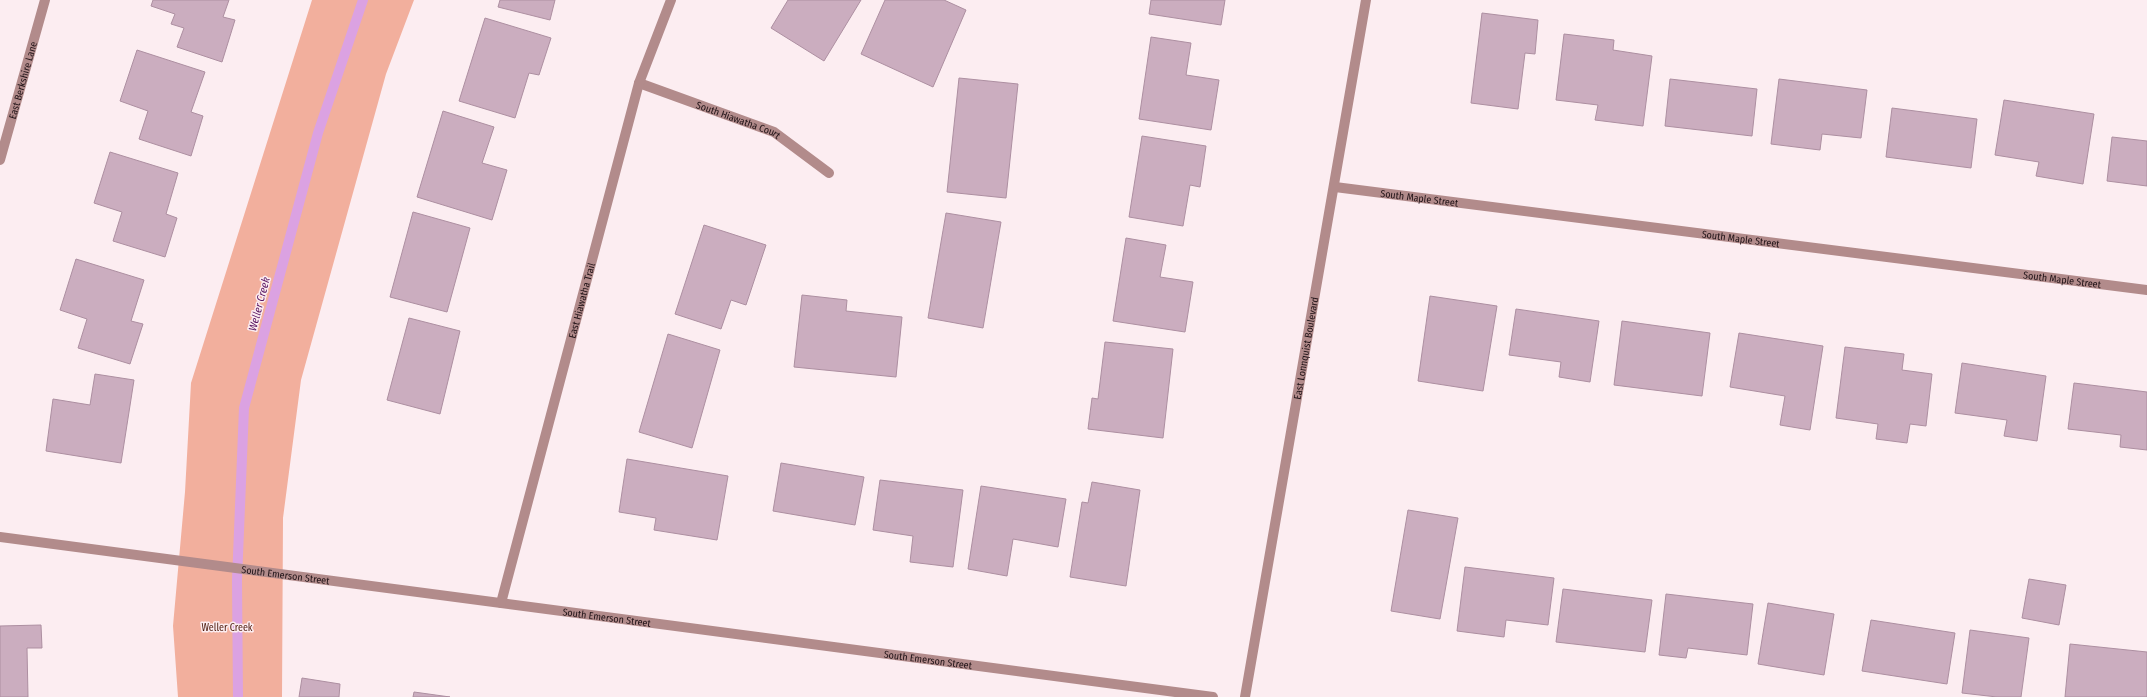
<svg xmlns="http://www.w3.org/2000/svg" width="2147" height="697" font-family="'Fira Sans Condensed',sans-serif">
<rect width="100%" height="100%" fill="#fcedf1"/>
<path fill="#f2af9d" d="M312,0H414L386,74L301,380L283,518L282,697H178L173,626L185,492L191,383Z"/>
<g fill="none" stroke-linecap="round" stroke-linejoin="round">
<path stroke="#dba2e2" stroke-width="10" d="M238,697L237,580L244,408L318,133L363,0"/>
</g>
<path fill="#cbadbf" stroke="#ad8fa1" d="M153,0H229L223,17L235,20L222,62L177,47L184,28L171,24L175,14L151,6Z
M500,0H555L550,20L498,7Z
M788,0H861L824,61L771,28Z
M885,0H944L966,10L933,87L861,54Z
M1151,0H1225L1221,25L1149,14Z
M1482,13L1538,20L1535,54L1525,53L1518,109L1471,103Z
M485,18L551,38L539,75L529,73L515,118L459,101Z
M1564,34L1614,40L1613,50L1652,56L1643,126L1595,120L1598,105L1556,100Z
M1151,37L1191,43L1186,75L1219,80L1211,130L1139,119Z
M137,50L205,72L191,112L203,116L191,156L139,139L148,111L120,101Z
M959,78L1018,84L1006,198L947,192Z
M1670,79L1757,89L1752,136L1665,126Z
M1779,79L1867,90L1861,138L1822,134L1820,150L1771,144Z
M2004,100L2094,114L2083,184L2036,176L2039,162L1995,155Z
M1892,108L1977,119L1971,168L1886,157Z
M443,111L494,127L482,163L507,170L492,220L417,197Z
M1142,136L1206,146L1200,187L1190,185L1183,226L1129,217Z
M2112,137L2147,141V186L2107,181Z
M110,152L178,173L166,214L177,218L165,257L113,241L122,212L94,203Z
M413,212L470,228L447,312L390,297Z
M946,213L1001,222L983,328L928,318Z
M704,225L766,245L746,305L731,300L721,329L675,314Z
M1126,238L1166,245L1160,277L1193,282L1185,332L1113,321Z
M76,259L144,280L131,321L143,324L130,364L78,348L87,319L60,310Z
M802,295L847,300L846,311L902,317L896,377L794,367Z
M1430,296L1497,306L1483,391L1418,381Z
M1516,309L1599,321L1590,382L1559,377L1561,362L1509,355Z
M409,318L460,331L440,414L387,400Z
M1622,321L1710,333L1702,396L1614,385Z
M1739,333L1823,346L1810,430L1780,425L1785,396L1730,387Z
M668,334L720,350L692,448L639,432Z
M1105,342L1173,349L1163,438L1088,429L1092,398L1098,399Z
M1845,347L1904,354L1902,370L1932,374L1926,426L1910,424L1907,443L1876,439L1878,424L1836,418Z
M1962,363L2046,376L2037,441L2004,436L2007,420L1955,413Z
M95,374L134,380L121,463L46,451L53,399L90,405Z
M2074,383L2147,392V450L2120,447L2121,435L2068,429Z
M627,459L728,476L717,540L654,530L656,518L619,512Z
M781,463L864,477L855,525L773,511Z
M880,480L963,490L953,567L910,562L913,536L873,530Z
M1092,482L1140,490L1126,586L1070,577L1082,502L1088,503Z
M981,486L1066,499L1058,547L1013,539L1007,576L968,569Z
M1408,510L1458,518L1440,619L1391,611Z
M1465,567L1554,578L1548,625L1506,620L1504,637L1457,631Z
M2029,579L2066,585L2059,625L2022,618Z
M1563,589L1652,600L1645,652L1556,642Z
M1666,594L1753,604L1747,655L1688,648L1686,658L1659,655Z
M1768,603L1834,614L1824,675L1758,664Z
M1871,620L1955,633L1947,684L1862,671Z
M41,625L42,648H27L28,697H0V626Z
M1970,630L2029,638L2021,697H1997L1962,693Z
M2070,644L2147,652V697H2065Z
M302,678L340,684L339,697H299Z
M414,692L450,697H413Z"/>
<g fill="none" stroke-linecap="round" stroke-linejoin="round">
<g stroke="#b28b8b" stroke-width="10">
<path id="s1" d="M639,83L774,132L829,173"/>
<path id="s2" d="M0,160L45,0"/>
<path id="s3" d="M1335,187L2147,290"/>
<path id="s4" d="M0,537L1213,697"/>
<path id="s5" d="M501,603L639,83L671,0"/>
<path id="s6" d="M1245,697L1366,0"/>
</g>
</g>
<g text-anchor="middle" stroke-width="3" stroke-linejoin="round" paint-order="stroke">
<g font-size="10" fill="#201317" stroke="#fcedf1">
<text dy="4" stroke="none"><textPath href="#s2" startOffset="83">East Berkshire Lane</textPath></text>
<text dy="4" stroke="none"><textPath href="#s1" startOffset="106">South Hiawatha Court</textPath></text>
<text dy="4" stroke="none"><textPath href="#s3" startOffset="85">South Maple Street</textPath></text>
<text dy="4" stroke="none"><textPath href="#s3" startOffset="409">South Maple Street</textPath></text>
<text dy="4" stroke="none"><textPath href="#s3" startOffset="733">South Maple Street</textPath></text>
<text dy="4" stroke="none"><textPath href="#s5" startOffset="313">East Hiawatha Trail</textPath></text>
<text dy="4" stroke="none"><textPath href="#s6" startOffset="354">East Lonnquist Boulevard</textPath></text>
<text dy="4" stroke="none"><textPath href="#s4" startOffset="288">South Emerson Street</textPath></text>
<text dy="4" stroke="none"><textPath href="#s4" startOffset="612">South Emerson Street</textPath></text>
<text dy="4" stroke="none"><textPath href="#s4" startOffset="936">South Emerson Street</textPath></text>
</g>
<g font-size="10" fill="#4b1709" stroke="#fcedf1">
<text x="227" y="631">Weller Creek</text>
</g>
<g font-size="11" font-style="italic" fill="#571360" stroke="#fcedf1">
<text transform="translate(259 304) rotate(-75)" y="4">Weller Creek</text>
</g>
</g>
</svg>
